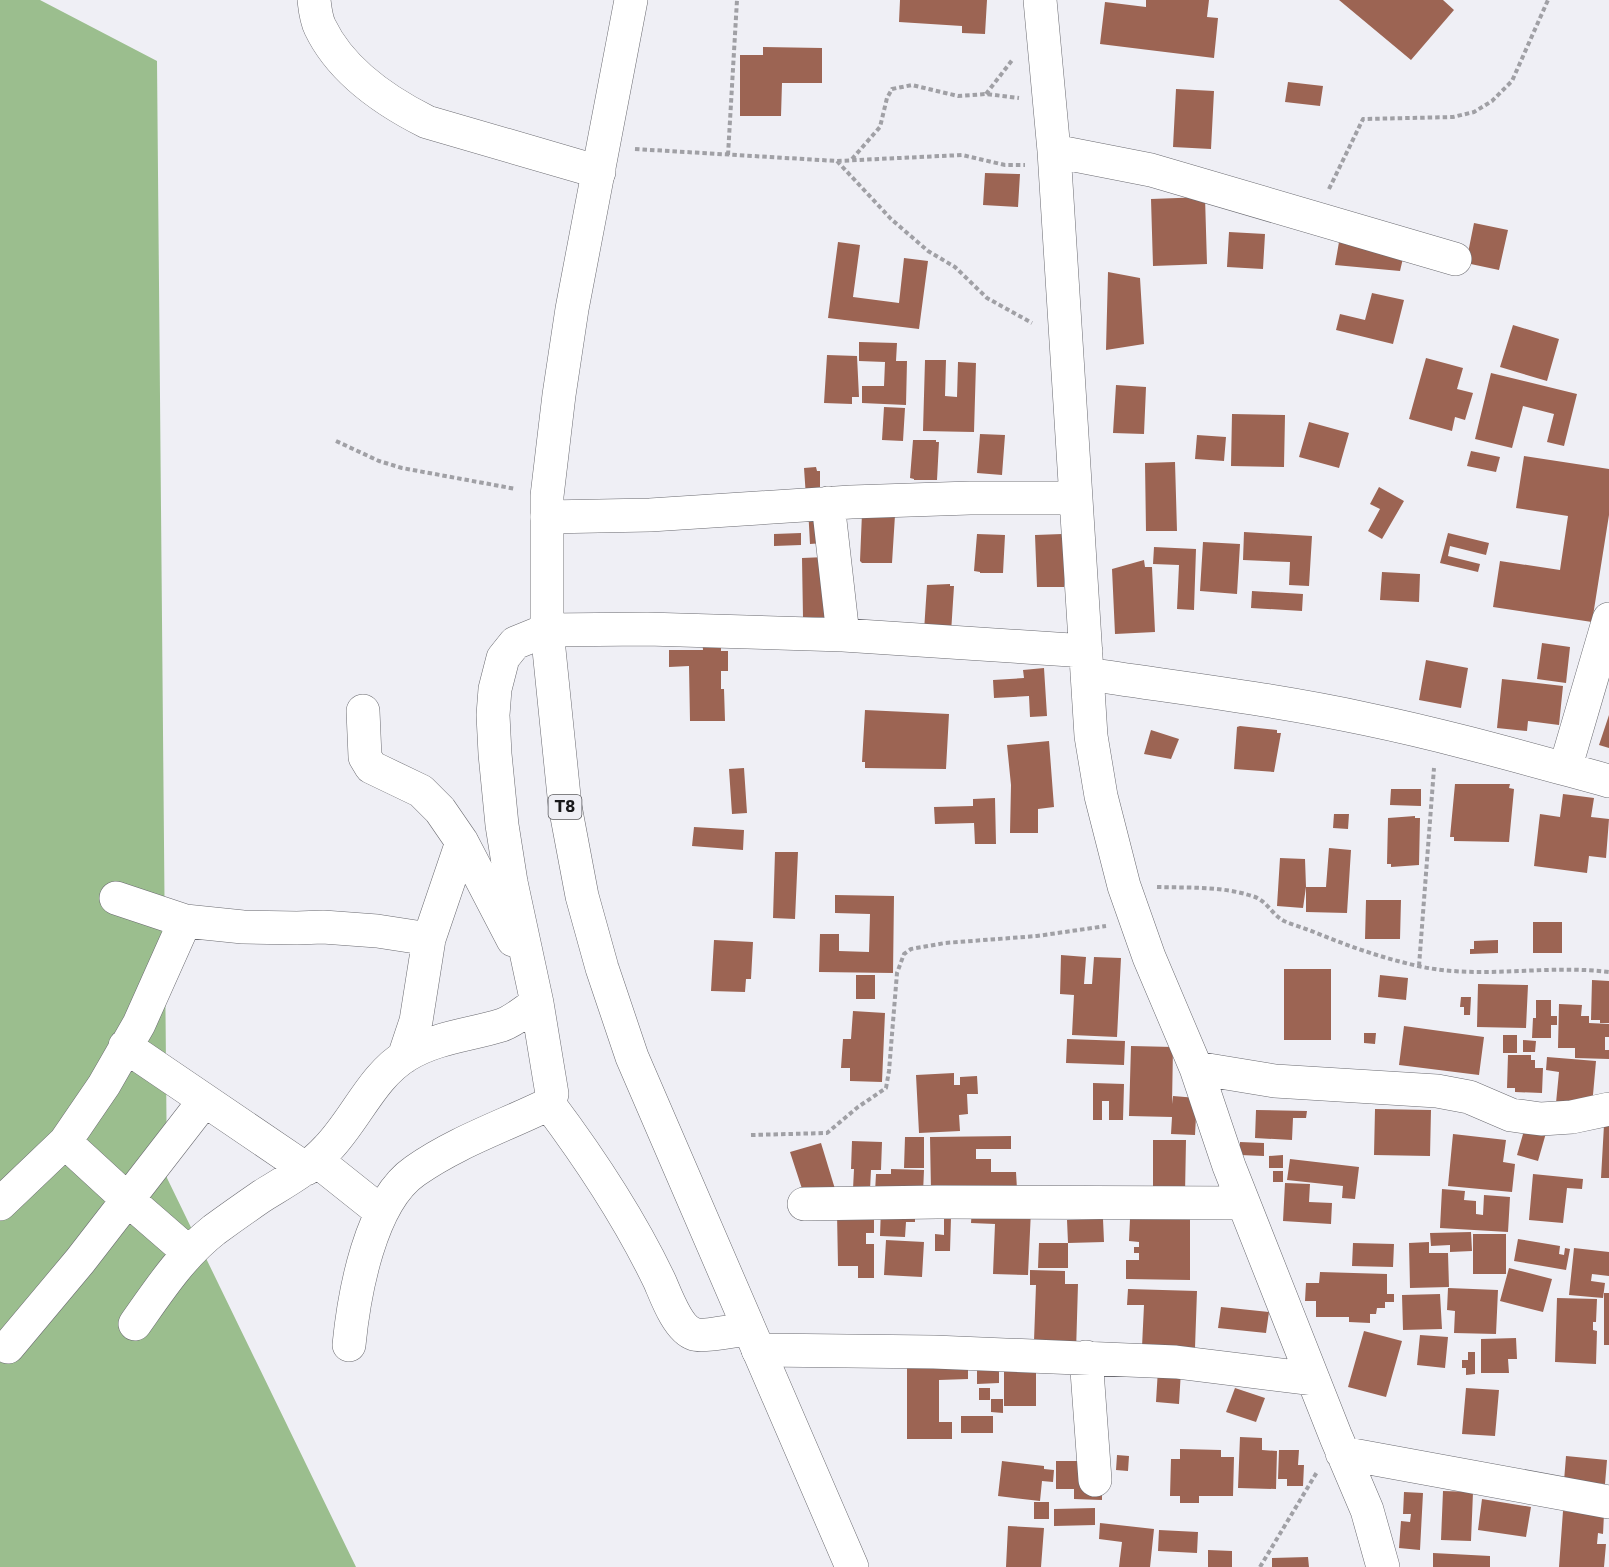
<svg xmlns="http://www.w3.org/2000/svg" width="1609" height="1567" font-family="'DejaVu Sans',sans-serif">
<rect width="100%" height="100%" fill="#efeff5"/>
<path fill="#9bbe8e" d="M0,0H40L157,61L167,1178L356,1567H0Z"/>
<path fill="#9c6453" d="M900,0H987L985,34L962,33V26L899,22Z
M1146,0H1209L1207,17L1218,18L1214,58L1100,44L1105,2L1146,7Z
M1339,0H1443L1454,10L1411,60Z
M763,47L822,48V83H782L781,116H740V55H763Z
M1288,82L1323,86L1320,106L1285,102Z
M1176,89L1214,91L1211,149L1173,147Z
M985,173L1020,174L1018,207L983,205Z
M1205,197L1207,264L1153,266L1151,199Z
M1474,223L1508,230L1499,270L1466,263Z
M1229,232L1265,234L1263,269L1227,267Z
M838,242L860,245L853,297L899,303L904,258L928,261L919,329L828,318Z
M1339,242L1404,254L1400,271L1335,265Z
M1108,272L1140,278L1144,344L1106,350Z
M1372,293L1404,300L1393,344L1336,330L1340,314L1365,320Z
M1513,325L1559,339L1547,381L1500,367Z
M859,342L897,343L896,361H907L906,405L862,403V386H884L885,362L859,361Z
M827,355L857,356L859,397H852V404L824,403Z
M1426,358L1463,368L1457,389L1473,393L1465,420L1455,417L1452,431L1409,419Z
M925,360H946L945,396L957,397L958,362L976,363L974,432L923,431Z
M1491,373L1577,394L1564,446L1547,442L1554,414L1523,406L1512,448L1475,439Z
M1116,385L1146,387L1144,434L1113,433Z
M884,407L905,408L903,441L882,440Z
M1232,414L1285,415L1284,467L1231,466Z
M1309,422L1349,433L1339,468L1299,457Z
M980,434L1005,435L1002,475L977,473Z
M1197,435L1226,437L1224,461L1195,459Z
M913,440H936V442H939L937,480H914V479L910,478Z
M1471,451L1500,457L1496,472L1467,466Z
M1524,456L1609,469V515L1592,622L1493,607L1500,561L1560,570L1568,516L1516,508Z
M1175,462L1177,531H1146L1145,463Z
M816,467L817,471H820V491L806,497L804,468Z
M1379,487L1404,501L1382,539L1368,531L1380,509L1370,504Z
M808,507L823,543L810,544Z
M862,513L895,515L892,563H862L860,561Z
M1244,532L1312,536L1309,586L1289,585L1290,562L1243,560Z
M801,533V545L774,546V534Z
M1448,533L1489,543L1486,555L1450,546L1448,556L1480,564L1478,572L1440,563Z
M977,534L1005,535L1003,573H980V572L974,571Z
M1062,534L1067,536L1064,587H1037L1035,535Z
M1203,542L1240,544L1237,594L1200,591Z
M1154,547L1196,549L1194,610L1177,609L1179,565L1153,564Z
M826,557L828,617L803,618L802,558Z
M1144,560L1145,567H1152L1155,632L1115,634L1112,569Z
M1382,572L1420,574L1419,602L1380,600Z
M950,584V586H954L951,633L924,631L927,585Z
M1252,591L1303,594L1302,611L1251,608Z
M702,638H721V651H728V671H721V689H724L725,721H690L689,666L669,667V650H703Z
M1542,643L1570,647L1566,683L1537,679Z
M1426,660L1468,668L1461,708L1419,700Z
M1044,668L1047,716L1030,717L1029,696L994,698L993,680L1024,678L1023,670Z
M1502,679L1563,686L1559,725L1528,721L1527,731L1497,728Z
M865,710L949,714L946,769L865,768V762H862Z
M1609,715V748L1599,745Z
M1240,726L1277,730V733H1281L1274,772L1234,769L1237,727Z
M1151,730L1179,739L1171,759L1144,754Z
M1049,741L1054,807L1038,809V833H1010L1011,785L1007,745Z
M744,768L747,813L732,814L729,769Z
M1455,784H1510L1509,788L1514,789L1509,842L1454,841V837H1450Z
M1391,789H1421V806L1390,805Z
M1563,794L1594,798L1591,817L1609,819L1606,858L1589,856L1587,873L1534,866L1540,814L1560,817Z
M995,798L996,844H975L974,823L935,824L934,807L973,806V799Z
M1334,814H1349L1348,829L1333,828Z
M1415,816V818H1420L1419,865L1391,867V864H1387L1388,818Z
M694,827L744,830L743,850L692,846Z
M1329,848L1351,850L1347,913L1306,912V887L1303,908L1277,906L1280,858L1305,859L1306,887H1326Z
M775,852H798L795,919L773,918Z
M835,895L894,896L893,973L819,972L820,934H839V951L869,952L870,914L835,913Z
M1366,900H1401L1400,939H1365Z
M1533,922H1562V953H1533Z
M714,940L753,942L751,979H746L745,992L711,991Z
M1498,940V953L1470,954V949H1474V941Z
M1061,955L1086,957L1084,984H1092L1094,957L1121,958L1117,1037L1072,1035L1074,995L1060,994Z
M1284,969H1331V1040H1284Z
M856,975H875V999H856Z
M1380,975L1408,978L1406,1000L1378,997Z
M1592,980L1609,981V1023H1600V1020H1591Z
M1478,984L1528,985L1526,1028L1477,1027Z
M1461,997H1471L1470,1015H1464V1007H1460Z
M1536,1000H1551V1016H1557V1025H1551V1038H1532L1533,1018H1536Z
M1559,1004L1582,1005L1581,1016H1589V1023L1609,1024V1037H1605V1050H1609V1059L1575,1058V1048H1558Z
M853,1011L885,1013L882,1082L850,1081V1068H841L843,1039H851Z
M1404,1026L1484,1037L1479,1075L1399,1065Z
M1364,1033H1376L1375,1044L1364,1043Z
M1503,1035H1517V1053H1503Z
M1067,1039L1125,1041L1124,1065L1066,1063Z
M1523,1040L1536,1041L1535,1052H1523Z
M1131,1046L1173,1047L1172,1104L1173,1096L1197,1098L1195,1135L1171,1134L1172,1117L1129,1116Z
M1508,1055H1531V1060H1535V1068H1543L1542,1093L1515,1092V1088H1507Z
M1547,1057L1596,1061L1592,1106L1556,1103L1559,1072L1546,1070Z
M954,1073V1085H960V1077L977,1076L978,1094H967L968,1114L959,1115L960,1131L919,1133L916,1075Z
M1093,1083L1124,1084L1123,1120H1109V1101H1102V1120H1093Z
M1375,1109L1431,1110L1430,1156L1374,1155Z
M1256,1110L1307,1111L1306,1118H1293L1292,1140L1255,1138Z
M1604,1125H1609V1178H1601Z
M1525,1127L1546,1133L1538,1161L1517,1155Z
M1453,1134L1506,1140L1503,1162L1515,1164L1512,1192L1448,1186Z
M1011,1136V1149H976V1159H991V1172H1016L1017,1189L931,1191L930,1137Z
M905,1137H924V1168H904Z
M1153,1140H1186L1185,1194L1153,1193Z
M852,1141L882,1142L881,1170H871L870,1190L853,1189L854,1169H851Z
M1240,1142L1264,1143V1156L1240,1155Z
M821,1143L835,1189L805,1198L790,1152Z
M1283,1155V1168H1269V1156Z
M1290,1159L1359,1167L1355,1199L1342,1198L1343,1186L1287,1180Z
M891,1169L924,1170L923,1193L875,1192L876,1174H891Z
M1273,1171H1283V1182H1273Z
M1533,1174L1583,1179L1582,1189L1567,1188L1563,1223L1529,1220Z
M1285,1183L1310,1184L1309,1202L1332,1203L1331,1224L1283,1221Z
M1442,1189L1465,1191L1464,1200L1476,1201V1214L1483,1215L1484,1195L1510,1197L1508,1232L1440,1228Z
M881,1208L915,1209V1222H906L905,1237L880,1236Z
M972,1208L1031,1210L1028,1275L993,1274L995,1224L971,1223Z
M837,1213H874V1233H866V1244H874V1278H858V1266H838Z
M944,1218H951L950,1251H935V1234L944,1235Z
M1103,1219L1104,1242L1068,1243V1268H1038L1039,1243H1068L1067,1220Z
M1130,1219H1190V1280L1126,1279V1260H1139V1253H1134V1247H1139V1242L1129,1241Z
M1471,1232L1472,1251L1450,1252V1245L1431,1246L1430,1233Z
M1473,1234H1506V1274H1473Z
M1518,1239L1560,1246L1559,1254L1564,1255L1565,1248L1570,1249L1566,1270L1514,1261Z
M886,1240L924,1242L922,1277L884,1275Z
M1429,1242V1253H1448L1449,1287L1410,1288L1409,1243Z
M1353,1243L1394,1244L1393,1267L1352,1266Z
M1574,1248L1609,1252V1276L1592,1274L1591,1281L1605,1283L1603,1298L1569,1295Z
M1509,1268L1552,1279L1543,1312L1500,1301Z
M1030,1270L1065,1271V1284H1078L1076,1352L1034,1341L1036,1285H1030Z
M1320,1272L1387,1274V1294H1394V1302H1385V1308H1377L1376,1314H1370V1323L1349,1322V1317H1316V1301H1305L1306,1283H1319Z
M1448,1288L1498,1290L1496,1334L1454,1333L1455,1311L1447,1310Z
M1128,1289L1197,1291L1195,1348L1142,1347L1144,1305H1127Z
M1604,1293H1609V1345H1604Z
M1440,1294L1442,1329L1403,1330L1402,1295Z
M1557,1298L1597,1299L1596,1322H1593V1330L1597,1331L1596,1364L1555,1362Z
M1221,1307L1269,1312L1266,1333L1218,1328Z
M1364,1331L1402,1341L1386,1397L1348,1387Z
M1420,1335L1448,1337L1445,1368L1417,1365Z
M1516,1338L1517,1359H1508L1509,1373H1481V1339Z
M1468,1352H1475V1374L1466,1375V1368H1462V1360H1468Z
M968,1362V1379L939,1380V1422H952V1439H907V1363Z
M999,1362V1383L977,1384V1363Z
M1004,1364H1036V1406H1004Z
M1158,1369L1181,1370L1179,1404L1156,1402Z
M979,1388H990V1400H979Z
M1235,1388L1265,1398L1256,1422L1226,1412Z
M1466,1388L1499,1390L1495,1436L1462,1434Z
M991,1399H1003V1413L991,1412Z
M961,1416H993V1433H961Z
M1240,1437L1262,1438V1450L1277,1451L1276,1489L1238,1488Z
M1180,1449L1221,1450V1457H1234L1233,1496H1199V1503H1180V1496H1170L1171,1459H1180Z
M1279,1450H1299L1298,1465H1304L1303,1486H1287V1479H1278Z
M1117,1455L1129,1456L1128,1471L1116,1470Z
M1566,1456L1607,1460L1605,1484L1564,1481Z
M1002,1461L1044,1466V1469L1054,1470L1053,1482L1042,1481L1040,1501L998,1496Z
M1056,1461H1086L1102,1486V1500L1074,1499V1489H1056Z
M1443,1491L1473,1492L1471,1541L1441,1540Z
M1404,1492L1423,1493L1420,1550L1399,1548L1401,1521L1410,1522L1411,1514H1403Z
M1482,1499L1531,1507L1526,1537L1478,1530Z
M1034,1502H1049V1519H1034Z
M1095,1508V1525L1054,1526V1509Z
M1563,1511L1604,1514L1603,1534L1598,1533L1597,1544H1606L1604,1567H1559Z
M1100,1523L1154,1529L1150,1567H1119L1122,1542L1099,1539Z
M1008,1526L1044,1528L1041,1567H1006Z
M1159,1530L1198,1532L1197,1553L1158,1551Z
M1208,1550L1232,1551V1567H1208Z
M1433,1553L1490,1556V1567H1433Z
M1308,1557L1309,1567H1272V1558Z"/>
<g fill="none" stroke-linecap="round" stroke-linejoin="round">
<defs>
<path id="street" d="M314,0C315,9 316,19 320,27C341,71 385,101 427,122L599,172
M1040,0L1054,151L1091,736L1101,796L1124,886L1149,957L1196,1068L1229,1166L1336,1437L1367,1510L1383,1567
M1054,151L1151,170L1455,259
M828,503L843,635
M547,517L650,515L851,502L970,498H1076
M1087,674C1180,688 1274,699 1366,719C1448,736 1528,759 1609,781
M363,711L365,757L371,767L421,791L440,810L462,842L513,940
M1565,769L1609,619
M116,898L185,921L243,927L297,928L323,927L377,931L429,939
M125,1046L306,1169
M404,1057L416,1021L429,939L462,842
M1196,1068L1275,1081L1437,1091L1469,1097L1511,1115L1541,1119L1572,1117L1609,1109
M549,1104C591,1160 630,1219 660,1282C666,1296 678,1329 694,1334C702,1337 738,1330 748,1329
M65,1142L127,1199L188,1252
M316,1160L380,1211
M0,1204L65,1142L104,1085L139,1024L185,921
M804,1204L937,1202L1243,1203
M135,1324C159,1290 181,1256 214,1230C229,1219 246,1207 262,1196C286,1181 309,1169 328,1148C356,1119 372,1076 407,1055C437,1037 470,1035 502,1025C514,1021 526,1010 537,1003
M349,1345C354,1294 370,1202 415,1171C456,1142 504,1126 549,1104L552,1094L537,1003L511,882L502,825L495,754L493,715L495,689L503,658L515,643L547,630L647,629L843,635L1086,651
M8,1347L80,1261L204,1101
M758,1350L934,1352L1176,1362L1313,1379
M1086,1357L1095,1480
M1342,1453L1609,1502"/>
<path id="highway" d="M631,0L572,309L559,395L547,496V630L565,806L582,896L602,968L632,1057L852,1567"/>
</defs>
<use href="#street" stroke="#6b6b71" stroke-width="34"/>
<use href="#highway" stroke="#6b6b71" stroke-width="34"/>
<path stroke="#a0a0a5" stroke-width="4" stroke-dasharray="4.5 3" stroke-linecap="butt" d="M986,94L1013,59
M635,149L837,161L962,155L1005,165H1025
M728,155L737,0
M852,159L880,127L887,98L892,89L912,85L958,96L986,94L1019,98
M837,161L891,219L928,251L955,267L987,298L1032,323
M1329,189L1363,119L1453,117L1474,112L1492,101L1512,81L1548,0
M336,441L379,461L402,468L516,489
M1157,887C1188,888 1222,886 1252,896C1267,900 1271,914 1284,921C1293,925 1304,928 1314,932C1348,946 1382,958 1418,966C1481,980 1545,964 1609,972
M1419,966L1434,768
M751,1135L827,1133L858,1107L886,1088L889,1071L897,973L904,954L911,949L945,943L1037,936L1106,926
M1260,1567L1317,1472"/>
<use href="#street" stroke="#fff" stroke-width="33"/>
<use href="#highway" stroke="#fff" stroke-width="33"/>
</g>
<g text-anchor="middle" stroke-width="4.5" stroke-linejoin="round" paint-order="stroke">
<rect fill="#efeff5" stroke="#59595c" stroke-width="1.5" x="548.5" y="795" width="33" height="24" rx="4.5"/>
<g font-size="15" font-weight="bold" fill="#19191b">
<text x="565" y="812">T8</text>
</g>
</g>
</svg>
